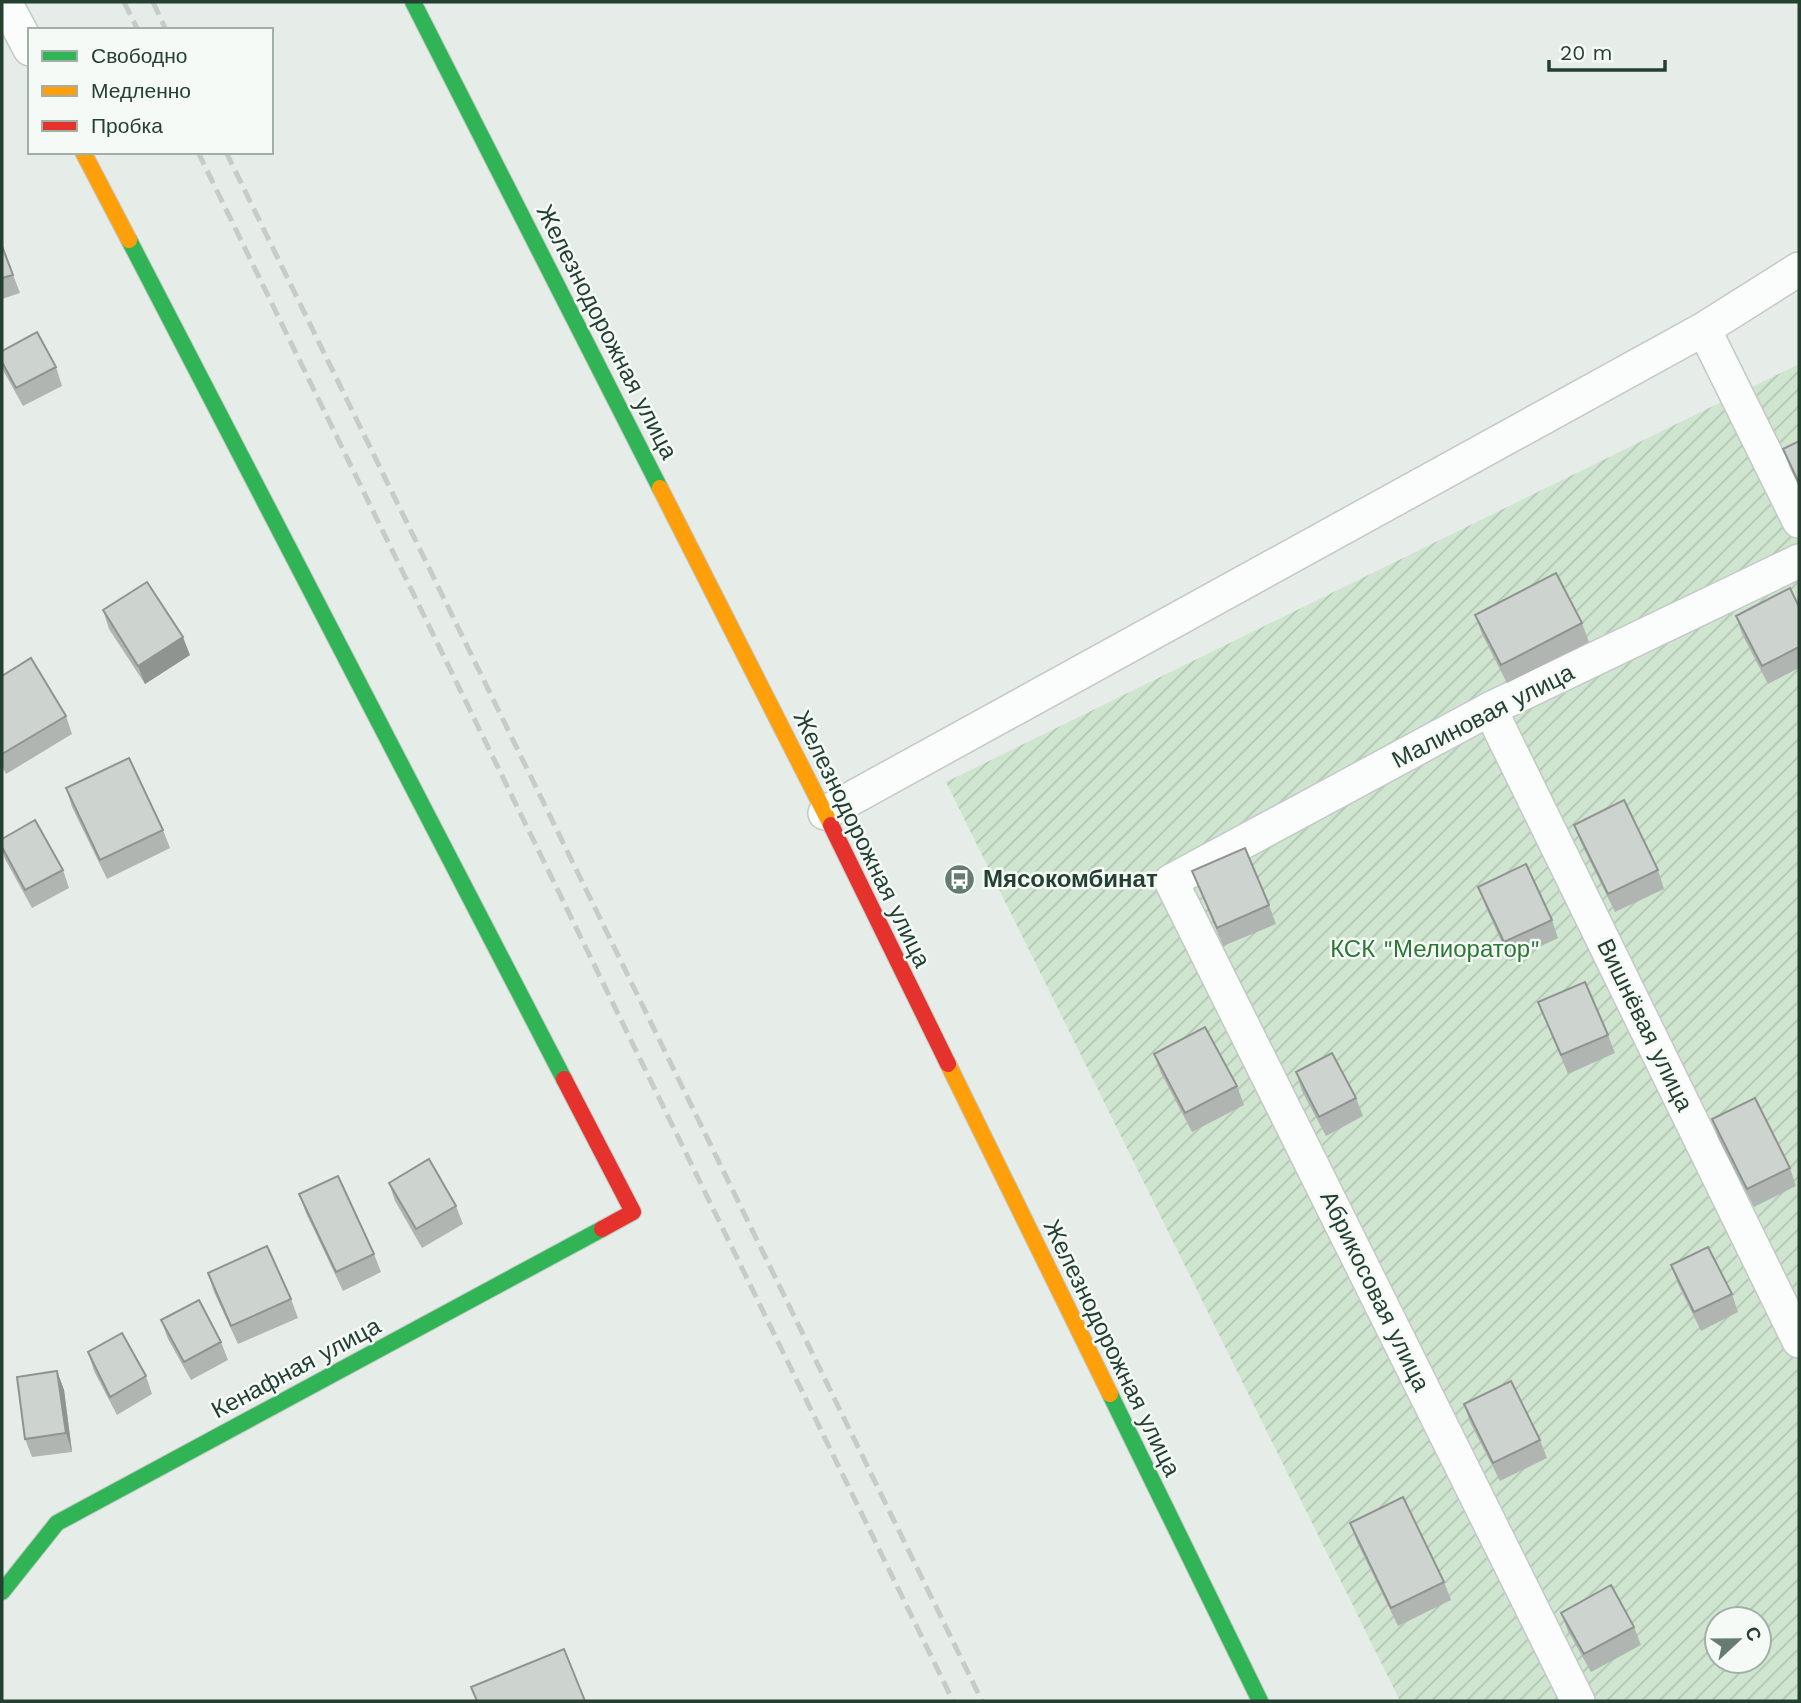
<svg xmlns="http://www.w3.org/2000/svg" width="1801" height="1703" font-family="'Work Sans',sans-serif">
<defs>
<pattern id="garden-furrows" width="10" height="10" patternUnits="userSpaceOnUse" patternTransform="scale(1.75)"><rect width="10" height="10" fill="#cfe5d0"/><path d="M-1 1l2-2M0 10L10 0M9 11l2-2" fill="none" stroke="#b1c6b3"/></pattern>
</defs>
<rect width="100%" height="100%" fill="#e6ece8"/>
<path fill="url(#garden-furrows)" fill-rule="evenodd" d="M1799,364V1701H1400L946,782ZM1717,1619H1759V1661H1717Z"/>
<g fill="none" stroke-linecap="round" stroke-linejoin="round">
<defs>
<path id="street" d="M5,2L30,49
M1704,329L1799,521
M1490,709L1799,1341
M825,813L1704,329L1799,269
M1578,1701L1171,881L1490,709L1799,561"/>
<path id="fast" d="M413,2L660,488
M129,240L564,1079
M1110,1394L1260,1701
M2,1592L57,1523L602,1229"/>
<path id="slow" d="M83,152L129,240
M660,488L831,825
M948,1064L1110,1394"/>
<path id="jam" d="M831,825L948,1064
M564,1079L633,1212L602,1229"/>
</defs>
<use href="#street" stroke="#c3c9c5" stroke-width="36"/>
<use href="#fast" stroke="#c1c9c5" stroke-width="18"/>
<use href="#slow" stroke="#c1c9c5" stroke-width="18"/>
<use href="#jam" stroke="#c1c9c5" stroke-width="18"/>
<use href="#street" stroke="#fbfcfc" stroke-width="33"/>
<use href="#fast" stroke="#30b455" stroke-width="16"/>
<use href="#slow" stroke="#ff9f0a" stroke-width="16"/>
<use href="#jam" stroke="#e5322d" stroke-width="16"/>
<path stroke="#c8ccc9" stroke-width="5" stroke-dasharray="14 7" stroke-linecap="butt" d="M124,2L138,30
M153,2L166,30
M198,152L953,1701
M226,152L982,1701"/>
</g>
<path fill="#b0b5b2" d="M2,246L20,293L2,299Z
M2,351L56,367L62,386L23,406L4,372L2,367Z
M1799,441V487L1790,468L1783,449Z
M1799,607V668L1768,684L1742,634L1736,616Z
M103,610L190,655L145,684L109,629Z
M1475,615L1582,623L1589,642L1507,683L1482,634Z
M2,676L66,716L72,734L6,774L2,766Z
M66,788L163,830L170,848L107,879L72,807Z
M1574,825L1658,870L1664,889L1615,912L1581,843Z
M2,839L63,870L69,888L32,908L5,859L2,850Z
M1192,871L1269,905L1276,924L1223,946Z
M1478,887L1552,920L1558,938L1510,961L1485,905Z
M1538,1002L1608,1035L1615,1053L1568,1074Z
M1154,1054L1237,1086L1244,1105L1192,1132L1161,1073Z
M1296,1072L1356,1098L1363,1116L1326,1136L1302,1091Z
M1712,1119L1790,1168L1796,1186L1754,1207L1718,1138Z
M389,1183L456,1206L463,1224L422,1248L395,1201Z
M299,1194L374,1254L381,1272L343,1291L306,1213Z
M1671,1265L1732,1294L1738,1312L1701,1331L1678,1284Z
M208,1273L291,1299L298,1318L238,1344L214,1292Z
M161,1320L221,1342L228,1360L191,1380L168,1339Z
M88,1352L146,1376L152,1394L117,1415L94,1371Z
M57,1371L64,1390L72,1452L32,1457L25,1439Z
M1464,1404L1540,1440L1547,1458L1500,1481L1470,1422Z
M1350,1523L1444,1582L1451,1600L1398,1626L1357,1542Z
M1561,1613L1634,1627L1641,1645L1591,1672L1568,1631Z"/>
<path fill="#909491" d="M183,637L190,655L145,684L138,666Z
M57,1371L64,1390L72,1452L66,1433Z"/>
<path fill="#cdd3cf" stroke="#909491" stroke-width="2" d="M2,246L13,275L2,278Z
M37,332L56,367L16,388L2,362V351Z
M1799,441V483L1783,449Z
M1556,573L1582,623L1501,665L1475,615Z
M147,582L183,637L138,666L103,610Z
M1790,588L1799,607V647L1762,666L1736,616Z
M31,658L66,716L2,754V676Z
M129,758L163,830L100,860L66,788Z
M1624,800L1658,870L1608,894L1574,825Z
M35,820L63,870L25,890L2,847V839Z
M1245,848L1269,905L1217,928L1192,871Z
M1526,864L1552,920L1504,942L1478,887Z
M1585,982L1608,1035L1561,1055L1538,1002Z
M1205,1027L1237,1086L1185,1113L1154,1054Z
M1332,1053L1356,1098L1319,1117L1296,1072Z
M1755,1098L1790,1168L1747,1189L1712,1119Z
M429,1159L456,1206L416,1229L389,1183Z
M338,1176L374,1254L336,1272L299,1194Z
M267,1246L291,1299L231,1326L208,1273Z
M1708,1247L1732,1294L1694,1312L1671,1265Z
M199,1300L221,1342L184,1362L161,1320Z
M122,1333L146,1376L110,1397L88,1352Z
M57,1371L66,1433L25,1439L17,1377Z
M1511,1381L1540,1440L1493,1463L1464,1404Z
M1403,1497L1444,1582L1391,1608L1350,1523Z
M1611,1585L1634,1627L1584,1654L1561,1613Z
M564,1649L585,1701H477L471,1687Z"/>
<defs>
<symbol id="bus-disc" viewBox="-11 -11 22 22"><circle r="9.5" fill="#677c71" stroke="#f5faf6"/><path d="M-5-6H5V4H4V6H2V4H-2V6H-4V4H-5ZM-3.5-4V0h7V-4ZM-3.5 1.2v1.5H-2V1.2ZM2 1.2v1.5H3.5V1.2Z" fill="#fff"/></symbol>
</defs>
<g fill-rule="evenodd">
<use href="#bus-disc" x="942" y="862" width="35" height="35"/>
</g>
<g text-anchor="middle" stroke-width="5" stroke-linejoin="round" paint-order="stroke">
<g font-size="24" fill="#234031" stroke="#f5faf6">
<text transform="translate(607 332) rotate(63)" y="8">Железнодорожная улица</text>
<text transform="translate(1483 716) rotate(-27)" y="8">Малиновая улица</text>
<text transform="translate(862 839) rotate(64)" y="8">Железнодорожная улица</text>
<text transform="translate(1645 1025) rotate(64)" y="8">Вишнёвая улица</text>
<text transform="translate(1375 1291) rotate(64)" y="8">Абрикосовая улица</text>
<text transform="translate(1112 1348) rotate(64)" y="8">Железнодорожная улица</text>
<text transform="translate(296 1368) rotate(-28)" y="8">Кенафная улица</text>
</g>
<g font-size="24" font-weight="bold" fill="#234031" stroke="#f5faf6" text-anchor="start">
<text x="983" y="887">Мясокомбинат</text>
</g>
<g font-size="24" fill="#2d7736" stroke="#f5faf6">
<text x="1435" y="957">КСК "Мелиоратор"</text>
</g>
</g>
<rect width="1801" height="1703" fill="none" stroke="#234031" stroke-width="7"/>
<rect x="28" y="28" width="245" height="126" fill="#f5faf6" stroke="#a1b0a7" stroke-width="2"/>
<rect x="42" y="51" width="35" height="10" fill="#30b455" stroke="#a1b0a7" stroke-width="2"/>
<text x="91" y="63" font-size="21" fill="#234031">Свободно</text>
<rect x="42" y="86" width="35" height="10" fill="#ff9f0a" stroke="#a1b0a7" stroke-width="2"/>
<text x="91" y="98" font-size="21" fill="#234031">Медленно</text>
<rect x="42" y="121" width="35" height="10" fill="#e5322d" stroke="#a1b0a7" stroke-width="2"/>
<text x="91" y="133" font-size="21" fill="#234031">Пробка</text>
<g transform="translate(1738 1640) rotate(68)"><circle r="33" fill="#f5faf6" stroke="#a1b0a7" stroke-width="2"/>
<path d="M0-5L12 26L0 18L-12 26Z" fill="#677c71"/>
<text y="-10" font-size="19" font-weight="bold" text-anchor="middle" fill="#234031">С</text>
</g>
<path d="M1549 60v10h116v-10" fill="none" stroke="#234031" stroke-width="3.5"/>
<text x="1560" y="60" font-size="21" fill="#234031" stroke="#f5faf6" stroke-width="5" paint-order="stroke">20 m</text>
</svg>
